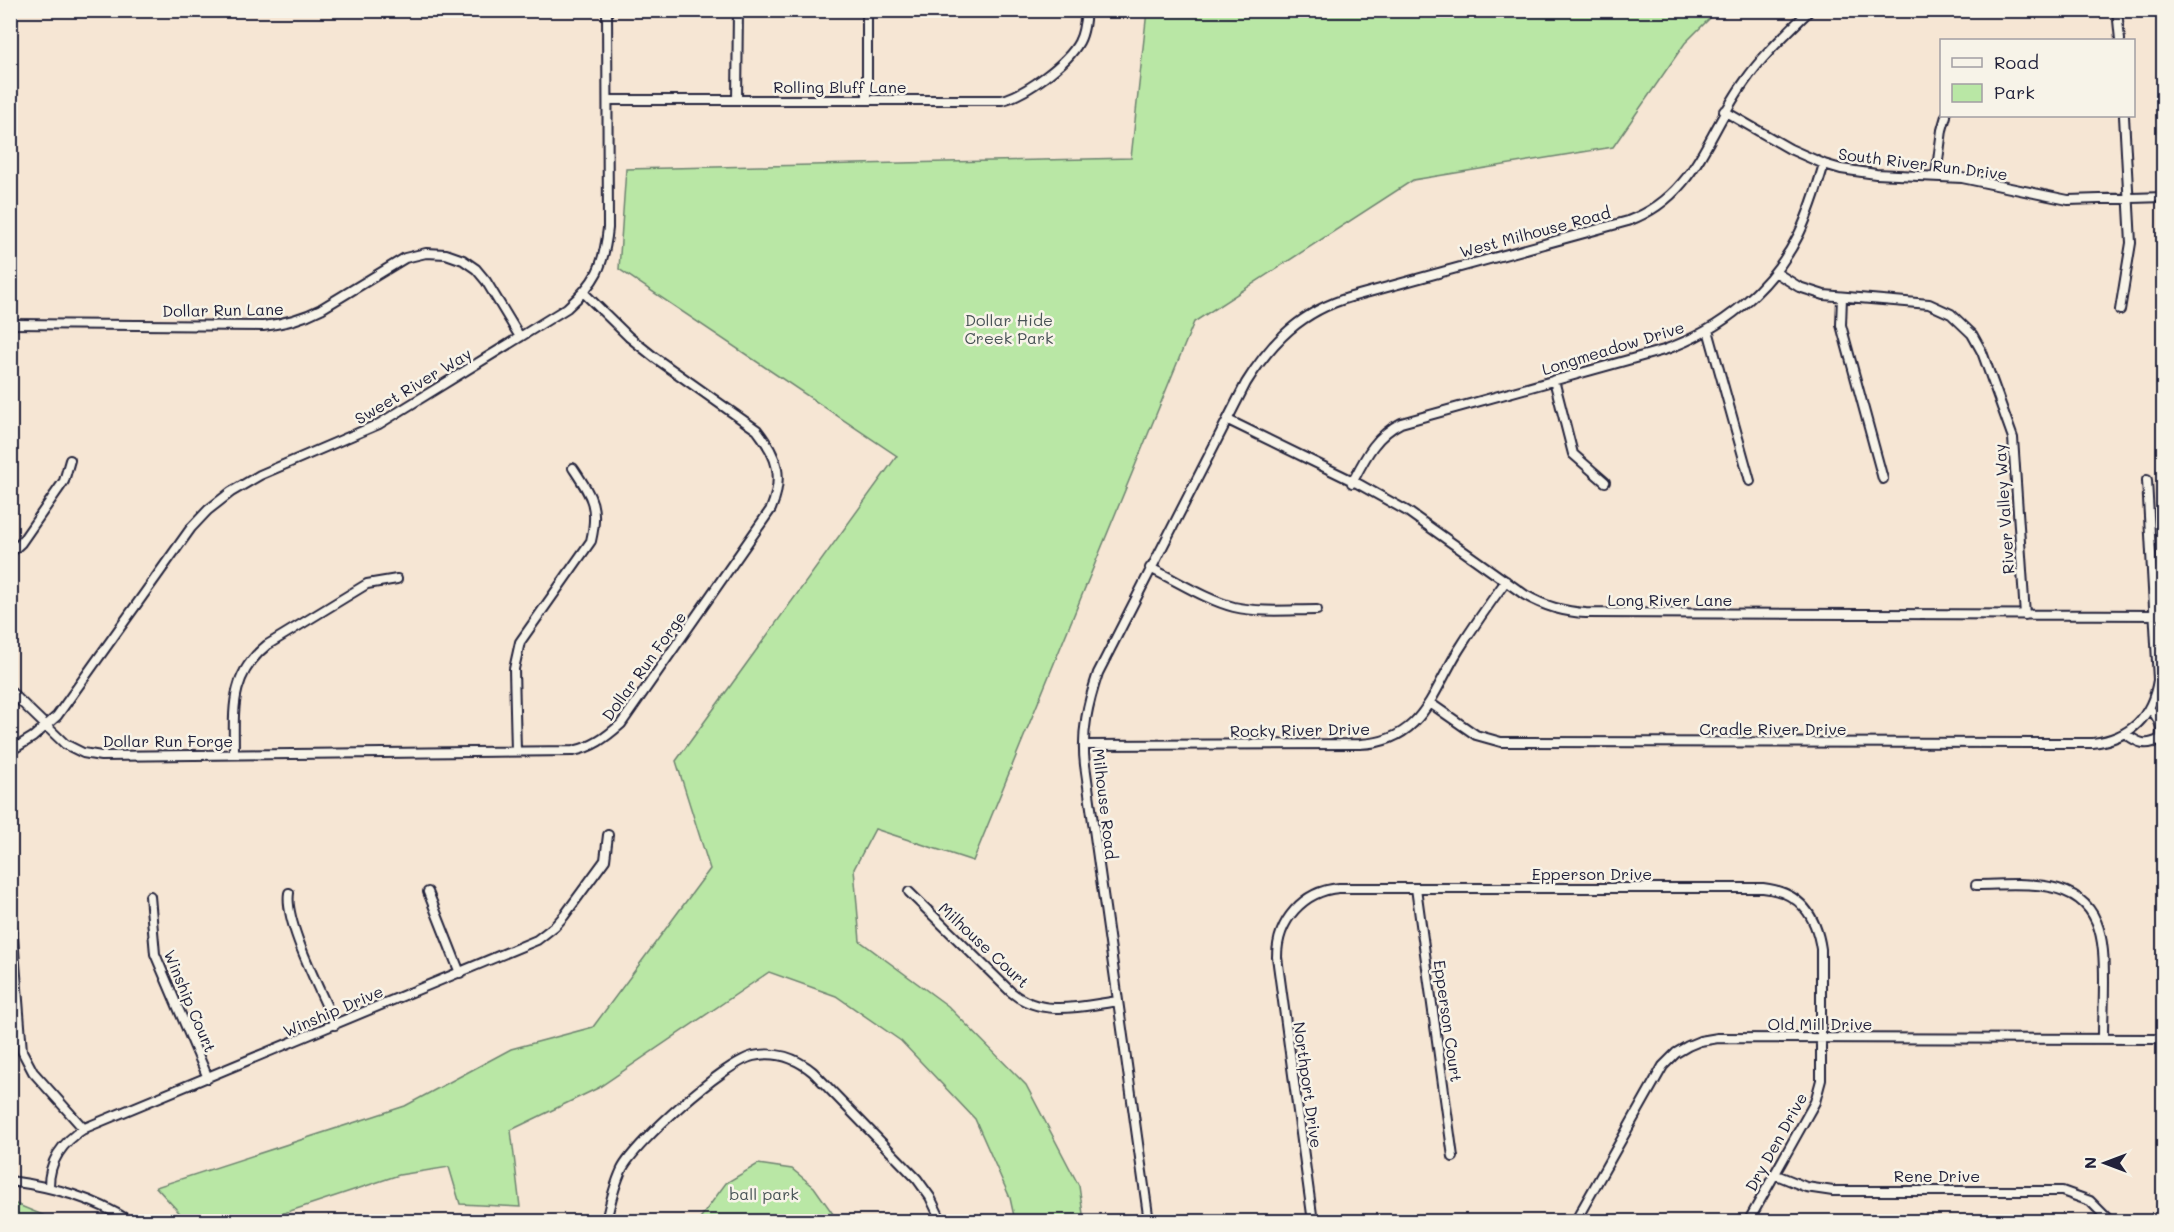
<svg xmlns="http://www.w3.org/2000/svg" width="2174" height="1232" font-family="Mali,sans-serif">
<rect width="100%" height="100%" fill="#f6e6d4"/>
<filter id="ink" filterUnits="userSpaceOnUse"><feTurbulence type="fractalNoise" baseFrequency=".0167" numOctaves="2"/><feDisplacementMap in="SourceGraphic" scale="12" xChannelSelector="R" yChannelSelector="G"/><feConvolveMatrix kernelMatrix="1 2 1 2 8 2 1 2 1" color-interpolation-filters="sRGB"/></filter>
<g filter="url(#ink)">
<path fill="#b9e7a5" stroke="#6e8470" stroke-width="1.5" d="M1147,11H1717L1685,43L1613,147L1413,180L1194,322L973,861L875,829L854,869L860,941L948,1006L1026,1085L1079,1186L1084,1221H1015L1010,1198L975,1119L901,1041L836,996L769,972L598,1088L511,1130L520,1207L460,1204L449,1167L399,1175L260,1221H187L156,1187L405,1106L511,1049L593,1027L710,869L676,761L897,456L619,269L626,169L1131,158Z
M758,1164L792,1169L814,1187L838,1221H698L726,1183Z
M10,1202H11L57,1221H11Z"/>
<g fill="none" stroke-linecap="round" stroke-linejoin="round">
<defs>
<path id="minor" d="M867,10V100
M2117,10L2120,40
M608,100H1002C1025,95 1068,63 1079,42C1084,33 1085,21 1086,10
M737,100L738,10
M1724,111L1790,149L1824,164L1841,169L1876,174L1962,178L2068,200L2164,197
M1936,176L1942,130L1946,116
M1775,272L1799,287L1824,295L1929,304L1951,314L1972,334L1982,352L2013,438L2025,615
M1842,297L1841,325L1883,479
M2120,310L2131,243L2124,116
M10,324L263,326C285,323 302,319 321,309L405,258L426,253L446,254L463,260L476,269L486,281L520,337
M1708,330L1750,481
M1554,380L1573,454L1605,482
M1228,420L1355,482L1407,511L1525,595C1544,606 1564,612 1586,613L2164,615
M1352,483C1365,458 1375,436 1401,423L1664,350C1721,330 1772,289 1799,234C1810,211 1817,188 1824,164
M10,553L21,543L64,481L70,460
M1150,568C1176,580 1206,600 1234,607C1261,613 1290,610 1317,610
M10,691L65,744L83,753L101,756L573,751C593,747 605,738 621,724L771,509C784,477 778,457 757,430L654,357L629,337L584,293
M1430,703L1476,735L1501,742L2093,743C2130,738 2152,718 2158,680L2147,480
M2126,734C2138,743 2146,747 2160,739C2163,727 2159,718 2150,709
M1084,745L1360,744C1422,742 1432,693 1458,651C1473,627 1489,604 1506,581
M10,751L33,737L57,716L191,528L208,510L231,492L260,475L379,424L567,308C596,282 604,266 608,228L607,10
M516,751L514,669L520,642L591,541C599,506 592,497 573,468
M234,754C234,710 229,676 267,645L367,584L397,579
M1976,885C2000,885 2027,882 2050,887C2102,897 2104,939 2104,981C2104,1000 2103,1019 2103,1037
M1416,888L1453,1157
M428,892L460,973
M909,892L1011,992C1042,1018 1082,1006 1118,1001
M289,893C284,923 323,995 335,1025
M150,896L155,954L208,1078
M10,899L22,1051L33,1072L84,1129
M1774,1174L1806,1187L1833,1191H2062L2090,1201L2111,1222
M10,1181C54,1187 94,1198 131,1222
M49,1186C49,1160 64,1141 85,1128L537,940L555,926L564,916L605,860L608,835
M606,1222C610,1203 614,1186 622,1169C636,1142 724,1063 753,1056C775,1051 796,1058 813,1072L917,1179L930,1197L942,1222
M1149,1222L1085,765C1081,732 1088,703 1098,673L1246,383C1272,341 1302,311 1351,297L1628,221C1696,196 1706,135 1745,81C1763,55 1787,33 1810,10
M1313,1222L1277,957C1277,921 1303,891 1339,888H1763C1800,892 1816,915 1821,949V1080L1815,1102L1748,1222
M1575,1222L1663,1066L1676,1053L1688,1046L1700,1041L1718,1038L2164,1039"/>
</defs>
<use href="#minor" stroke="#22223b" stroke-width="12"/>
<use href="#minor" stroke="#f7f3e8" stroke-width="8"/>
</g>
</g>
<g text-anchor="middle" stroke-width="5" stroke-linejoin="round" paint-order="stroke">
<g font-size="16" fill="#22223b" stroke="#f7f3e8">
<text x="840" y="93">Rolling Bluff Lane</text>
<text transform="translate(1923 164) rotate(7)" y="6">South River Run Drive</text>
<text transform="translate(1535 232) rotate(-15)" y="6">West Milhouse Road</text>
<text transform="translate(223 310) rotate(-1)" y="6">Dollar Run Lane</text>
<text transform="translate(1613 348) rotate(-17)" y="6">Longmeadow Drive</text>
<text transform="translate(413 386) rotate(-31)" y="6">Sweet River Way</text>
<text transform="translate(2004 509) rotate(-94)" y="6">River Valley Way</text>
<text x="1670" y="606">Long River Lane</text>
<text transform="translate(644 666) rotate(-54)" y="6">Dollar Run Forge</text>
<text x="1773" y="735">Cradle River Drive</text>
<text transform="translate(1300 730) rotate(-1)" y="6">Rocky River Drive</text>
<text x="168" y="747">Dollar Run Forge</text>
<text transform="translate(1105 804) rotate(83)" y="6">Milhouse Road</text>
<text x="1592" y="880">Epperson Drive</text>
<text transform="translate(984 945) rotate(43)" y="6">Milhouse Court</text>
<text transform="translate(190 1001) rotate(67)" y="6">Winship Court</text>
<text transform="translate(333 1011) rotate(-23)" y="6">Winship Drive</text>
<text transform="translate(1448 1021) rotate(82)" y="6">Epperson Court</text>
<text x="1820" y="1030">Old Mill Drive</text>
<text transform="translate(1308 1085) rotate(82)" y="6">Northport Drive</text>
<text transform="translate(1776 1142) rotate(-61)" y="6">Dry Den Drive</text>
<text x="1937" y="1182">Rene Drive</text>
</g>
<g font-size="16" fill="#485356" stroke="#f7f3e8">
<text x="1009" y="326">Dollar Hide<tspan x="1009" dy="18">Creek Park</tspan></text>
<text x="764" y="1200">ball park</text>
</g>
</g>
<rect width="2174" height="1232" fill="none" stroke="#f7f3e8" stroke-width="36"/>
<rect x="18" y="18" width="2138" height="1196" fill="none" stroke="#22223b" stroke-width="2" filter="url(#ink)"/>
<rect x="1940" y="39" width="195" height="78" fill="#f7f3e8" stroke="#a29fa3" stroke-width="1.5"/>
<rect x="1952" y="58" width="30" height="9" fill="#f7f3e8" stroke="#a29fa3" stroke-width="1.5"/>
<text x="1994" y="69" font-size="18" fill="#22223b">Road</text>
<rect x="1952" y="84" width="30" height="18" fill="#b9e7a5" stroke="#a29fa3" stroke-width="1.5"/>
<text x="1994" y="99" font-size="18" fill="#22223b">Park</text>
<g transform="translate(2105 1163) rotate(270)" stroke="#f7f3e8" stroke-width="4.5" paint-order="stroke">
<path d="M0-4.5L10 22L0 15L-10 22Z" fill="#22223b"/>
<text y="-9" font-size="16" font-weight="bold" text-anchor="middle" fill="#22223b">N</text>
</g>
</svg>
